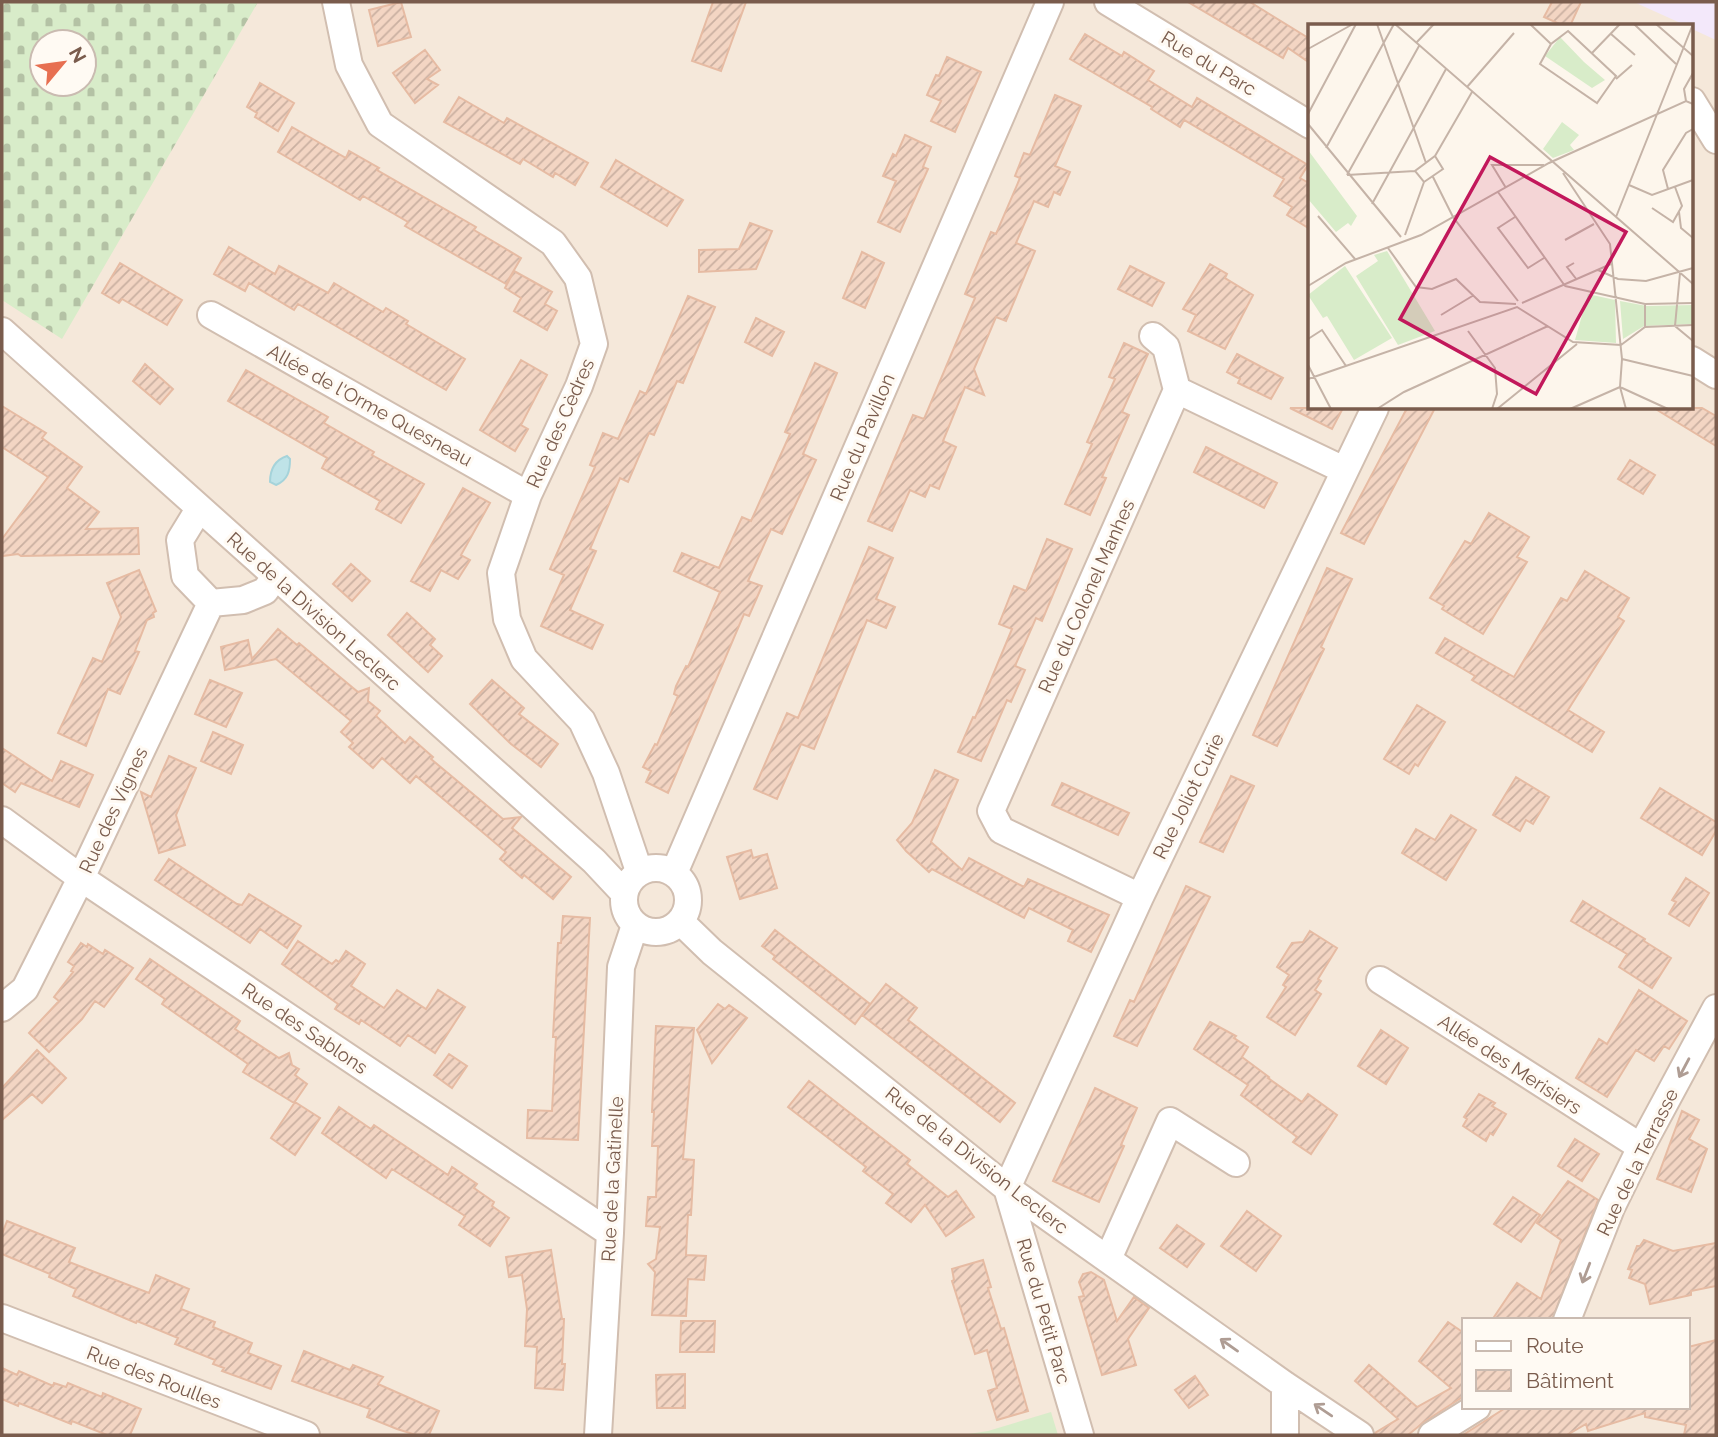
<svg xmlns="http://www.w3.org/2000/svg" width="1718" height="1437" font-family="Raleway,sans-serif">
<defs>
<pattern id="cemetery-stones" width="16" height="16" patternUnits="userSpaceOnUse" patternTransform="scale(1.75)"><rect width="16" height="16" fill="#d8ecc9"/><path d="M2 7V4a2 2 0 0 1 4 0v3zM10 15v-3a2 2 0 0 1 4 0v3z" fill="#b4c2a5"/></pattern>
<pattern id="building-hatch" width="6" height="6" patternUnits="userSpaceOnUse" patternTransform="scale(1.75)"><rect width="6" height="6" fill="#f3d5c3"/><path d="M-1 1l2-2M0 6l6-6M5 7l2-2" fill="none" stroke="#cab0a1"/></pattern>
</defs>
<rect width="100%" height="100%" fill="#fdf6ec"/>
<path fill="#f5e8da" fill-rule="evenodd" d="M2,2H1716V1435H2ZM1310,26H1692V408H1310ZM42,42H84V84H42ZM1464,1320H1688V1407H1464Z"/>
<path fill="#f3e8fa" d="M1634,2H1716V40L1692,29V26H1687Z"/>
<path fill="#d8ecc9" d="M1051,1412L1058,1435H962L988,1431Z"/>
<path fill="url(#cemetery-stones)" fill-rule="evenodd" d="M2,2H258L62,339L2,300ZM42,42H84V84H42Z"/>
<path fill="#bfe3e8" stroke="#a5d3da" stroke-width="2" d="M287,456L290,459C290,471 288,480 276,485L270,482C270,469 275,460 287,456Z"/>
<path fill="url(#building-hatch)" stroke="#e6bba3" stroke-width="2" d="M401,2L411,37L378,46L369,10Z
M713,2H746L721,71L692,61Z
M1188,2H1250L1310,39V63L1288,48L1283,58Z
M1552,2H1581L1570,26H1564L1544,17Z
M1085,34L1122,56L1124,52L1154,71L1148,80L1192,107L1197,98L1308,165L1300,178L1307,182L1310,177V229L1287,215L1292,207L1274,196L1284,179L1184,120L1180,127L1151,109L1152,107L1070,59Z
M425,50L440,70L427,79L438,85L415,103L393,73Z
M947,57L981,72L955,132L931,121L941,101L927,95L936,75L939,76Z
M260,83L294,103L278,131L255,117L257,113L247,107Z
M1055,95L1081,106L1055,166L1070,172L1060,195L1054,192L1048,207L1034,201L1016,243L1035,251L1006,321L996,317L974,369L984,395L965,387L943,441L956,447L939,489L930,485L925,497L910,490L892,531L868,521L913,415L924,419L975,298L965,294L991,232L996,234L1020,178L1015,176L1024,153L1030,155Z
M459,97L504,123L507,118L588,163L575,185L555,173L553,177L523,159L520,164L444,122Z
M292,127L346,158L349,151L379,168L377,170L476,227L474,230L521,258L506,284L405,226L408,222L363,196L360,200L278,152Z
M905,135L931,147L923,167L928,169L900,232L878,222L896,181L883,176L893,154L896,156Z
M616,160L683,200L667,226L601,187Z
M750,223L772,231L756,269L699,272V250L739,249Z
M229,247L275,274L279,266L328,293L334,283L383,312L386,308L408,321L406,324L465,359L446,390L298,304L294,310L249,283L245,291L214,274Z
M862,252L884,263L865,308L843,298Z
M120,263L182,300L167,325L122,299L119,303L102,293Z
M1210,264L1227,274L1225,278L1253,295L1225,349L1188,331L1196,315L1183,309Z
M1130,266L1164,283L1152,306L1118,289Z
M514,271L552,292L545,304L557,311L547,330L514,311L521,298L505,288Z
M688,296L715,307L683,383L677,381L654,435L649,433L628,482L620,478L590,549L596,551L570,610L603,625L592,649L541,626L564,575L550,569L595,467L590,465L603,433L618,439L640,391L646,394Z
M756,318L784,332L772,356L745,342Z
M1124,343L1148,354L1122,412L1129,415L1102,477L1106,478L1090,515L1065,504L1092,444L1087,442L1115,379L1109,377Z
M1237,354L1283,378L1271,399L1238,383L1240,379L1227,372Z
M521,360L547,375L521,425L528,429L515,451L480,430Z
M815,363L837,373L803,454L816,460L782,534L771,529L748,581L762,586L749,616L744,614L668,793L646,782L651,771L643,767L655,744L657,745L678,696L674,694L676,686L686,666L688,667L720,592L674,571L682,553L719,568L742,517L751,521L790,434L785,432Z
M145,364L173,389L160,404L133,381Z
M246,370L328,417L324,423L374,452L372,455L424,484L401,523L376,509L380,501L322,468L327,458L228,401Z
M2,406L46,433L42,438L82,467L67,488L99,512L86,529L138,528L139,554L21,556L18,554L2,556V539L48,477L2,447Z
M1290,408H1343L1332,429Z
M1407,408H1435L1364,544L1341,533Z
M1654,408H1702L1716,416V446Z
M1206,447L1277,483L1264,508L1194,472Z
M1630,460L1655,475L1643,494L1618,479Z
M463,488L490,503L461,555L470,560L458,579L441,570L430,591L411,581Z
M1489,513L1529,537L1517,557L1527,562L1483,634L1442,609L1444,606L1430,598L1465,541L1471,544Z
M1047,539L1072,549L1042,621L1036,618L1015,666L1025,670L1011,702L1007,700L981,761L958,752L973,717L975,718L1012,629L999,624L1014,586L1026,591Z
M869,547L893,558L876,599L895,607L886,628L867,620L814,749L801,744L777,799L754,789L787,713L798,718Z
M351,564L370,581L352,601L333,584Z
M1327,568L1352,579L1321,647L1324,649L1277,746L1253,735Z
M139,570L156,611L153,613L154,617L147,620L135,651L139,652L120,694L108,689L86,746L58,733L93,658L102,662L121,617L107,583Z
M1585,571L1629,598L1618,617L1624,621L1568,710L1604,732L1592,752L1472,680L1475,676L1436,653L1445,638L1514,677L1561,598L1567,601Z
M407,613L435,639L430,645L442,656L428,672L388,635Z
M278,629L297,645L299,643L358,692L369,688L368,701L380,711L376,716L405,743L410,737L433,757L431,759L503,819L521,817L512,828L571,877L553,899L524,875L522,878L500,859L506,852L416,776L410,783L382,758L373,768L349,747L353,743L341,732L351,721L276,659L225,670L221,647L248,640L252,659Z
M210,680L242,693L226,727L195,714Z
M492,680L524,708L519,714L558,744L541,767L511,744L470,704Z
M1417,705L1445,722L1418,766L1415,764L1409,774L1384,759Z
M213,732L243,745L231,774L201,761Z
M2,748L52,781L61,761L93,775L79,807L21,783L15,792L2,783Z
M169,756L196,768L176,815L185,845L159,853L141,792L151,797Z
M935,770L958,780L931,842L962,870L969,858L1024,887L1028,879L1109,915L1091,952L1068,941L1073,930L1029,908L1024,918L932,869L929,872L906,851L897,840L912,823Z
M1231,776L1254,786L1223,852L1200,842Z
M1516,777L1549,797L1533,824L1526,820L1520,831L1493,815Z
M1062,783L1129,813L1118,835L1052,805Z
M1660,788L1716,822V831L1702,855L1641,818Z
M1451,815L1476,830L1446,880L1402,853L1416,829L1435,840Z
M751,850L753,858L767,854L777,888L740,899L727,857Z
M169,859L237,904L242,905L249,894L301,926L287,948L260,929L250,943L155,880Z
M1686,878L1709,893L1689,926L1669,914L1676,902L1672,900Z
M1186,886L1210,897L1137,1046L1114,1036L1130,1000L1134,1002Z
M1583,901L1645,939L1644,941L1671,958L1652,988L1619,967L1627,954L1571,921Z
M563,916L590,918L578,1140L527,1138L528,1110L552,1111L556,1037H553L558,943H561Z
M775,930L870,1004L855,1024L773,959L775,956L762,946Z
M1310,931L1337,948L1318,979L1321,981L1315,990L1321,994L1295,1035L1267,1017L1286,987L1283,985L1289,975L1277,967L1292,943L1303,942Z
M298,941L332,964L336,960L339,962L346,951L365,964L351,986L384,1008L397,990L426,1009L438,990L465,1007L435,1053L408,1035L400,1046L361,1020L359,1024L335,1009L338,1004L282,964Z
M81,943L87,947L88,944L103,954L105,950L133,968L104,1007L95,1001L82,1019L49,1052L29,1033L59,1001L54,997L73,972L71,971L74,966L68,962Z
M150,959L240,1021L235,1029L279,1058L289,1053L292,1065L299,1069L295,1075L307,1084L294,1103L243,1072L248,1064L162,1004L165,999L136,979Z
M886,984L917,1008L908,1020L1015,1103L1000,1122L862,1015Z
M1639,990L1687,1021L1669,1049L1664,1046L1654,1061L1636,1050L1607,1097L1576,1078L1599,1039L1607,1044Z
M718,1004L725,1009L729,1005L747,1018L712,1063L697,1030Z
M1210,1022L1236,1036L1234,1038L1248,1047L1242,1057L1269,1077L1268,1078L1302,1102L1308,1094L1337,1115L1311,1154L1293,1142L1297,1137L1241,1095L1248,1085L1194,1049Z
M656,1026L694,1028L683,1159L694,1160L691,1215H688L686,1255L706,1256L704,1280L688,1279L686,1316L652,1315L655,1272L648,1264L656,1259L660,1227L646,1226L648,1197H656L658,1146H652L654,1112H652Z
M1381,1030L1408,1048L1386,1084L1358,1066Z
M37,1050L66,1078L42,1103L32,1094L2,1120V1088Z
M449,1054L467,1066L452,1088L434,1075Z
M809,1081L910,1160L907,1164L948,1197L956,1191L974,1217L946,1236L925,1205L911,1222L886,1203L893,1194L863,1171L866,1167L788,1107Z
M1095,1088L1137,1108L1121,1145L1124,1146L1099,1202L1053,1181Z
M1479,1094L1495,1103L1492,1106L1506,1114L1493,1135L1490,1133L1486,1141L1463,1126L1467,1119L1464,1117Z
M295,1102L320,1118L295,1155L271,1138Z
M339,1107L371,1129L374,1125L448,1175L452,1167L477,1184L474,1188L494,1202L492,1206L509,1218L490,1246L459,1225L465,1216L392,1169L386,1178L322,1133Z
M1682,1111L1699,1120L1689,1139L1707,1149L1691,1192L1657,1179Z
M1575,1139L1599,1154L1582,1181L1558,1166Z
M1568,1181L1598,1200L1552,1320H1492L1517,1283L1541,1299L1561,1240L1537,1223Z
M1513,1197L1540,1215L1521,1242L1494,1224Z
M1247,1211L1281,1236L1256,1271L1221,1246Z
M7,1221L75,1248L69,1262L149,1293L156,1275L189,1289L181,1309L215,1322L213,1327L252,1343L248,1353L281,1366L271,1389L222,1371L224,1368L213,1364L215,1360L175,1344L178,1338L137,1321L136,1323L73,1296L76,1289L49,1277L50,1274L2,1254V1234Z
M1177,1225L1204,1244L1187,1267L1160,1248Z
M1644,1240L1673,1251L1716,1243V1286L1691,1291V1295L1650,1304L1645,1284L1629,1278L1632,1270L1628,1269L1637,1246H1640Z
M551,1250L562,1319H564L562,1364H565L563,1390L535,1388L537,1347L525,1346L527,1309L522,1275L509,1277L506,1257Z
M983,1260L991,1287L988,1288L1001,1329L1004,1328L1028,1411L997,1420L988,1391L997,1388L987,1350L975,1354L952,1281L954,1280L952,1269Z
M1091,1272L1104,1280L1117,1321L1134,1297L1149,1308L1128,1339L1136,1365L1102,1375L1079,1297L1084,1296L1079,1282L1083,1274Z
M681,1321H715L714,1352H680Z
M1448,1322L1464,1333V1396L1424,1422L1408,1435H1376L1375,1433L1398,1419L1355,1381L1369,1365L1417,1407L1451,1388L1419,1361Z
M1716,1340V1435H1684L1686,1425L1645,1417V1413L1588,1431L1586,1424L1567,1435H1463L1507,1407H1688V1347Z
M304,1351L350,1370L353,1365L383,1377L378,1384L439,1411L429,1435H416L397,1429L367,1417L370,1409L292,1381Z
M2,1368L17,1375L19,1371L53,1386L54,1383L66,1387L68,1383L102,1397L103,1393L141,1409L130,1435H107L72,1421L71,1424L19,1403L18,1406L2,1399Z
M685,1374V1408H657L656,1375Z
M1195,1376L1208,1395L1189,1408L1175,1390Z"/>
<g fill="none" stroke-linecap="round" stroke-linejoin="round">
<defs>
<path id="minor" d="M336,2L349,65L380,124L553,243L578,278L594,344L579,386L528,495L501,573L507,619L524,659L582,721L606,773L639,871
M1108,2L1310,125
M1692,101L1716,140
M211,315L528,495
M2,331L594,861L624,893
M1153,336L1166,347L1177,390
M1692,360L1716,375
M199,509L180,540L185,576L211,603L243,600L265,591L275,577
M2,820L81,878L610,1233
M624 900a32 32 0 1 1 64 0a32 32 0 1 1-64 0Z
M674,873L1050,2
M1140,897L1001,830L991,811L1177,390L1344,470
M680,921L712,952L1007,1188L1285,1385L1360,1435
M1380,980L1641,1147
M2,1008L25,989L81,878L211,603
M1007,1188L1140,897L1375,408
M1007,1188L1080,1435
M1108,1259L1170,1121L1236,1163
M2,1318L306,1435
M1567,1320L1611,1208L1641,1147L1716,1008
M1285,1385V1435
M598,1435L610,1233L621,967L635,925
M1432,1435L1477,1407"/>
</defs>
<use href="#minor" stroke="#d1beb0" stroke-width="30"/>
<use href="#minor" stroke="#fff" stroke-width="26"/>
</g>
<defs><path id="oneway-shaft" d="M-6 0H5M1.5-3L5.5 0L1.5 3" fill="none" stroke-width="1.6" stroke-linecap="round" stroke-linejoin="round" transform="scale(1.75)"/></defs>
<g stroke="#af9d94">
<use href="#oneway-shaft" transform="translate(1684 1068) rotate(118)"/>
<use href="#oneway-shaft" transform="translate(1586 1273) rotate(111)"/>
<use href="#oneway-shaft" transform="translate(1229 1345) rotate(-145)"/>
<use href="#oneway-shaft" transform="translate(1323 1410) rotate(-146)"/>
</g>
<g text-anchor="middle" stroke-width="6" stroke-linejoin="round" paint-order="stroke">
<g font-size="19" fill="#7a5c4d" stroke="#fffaf3">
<text transform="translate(1209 63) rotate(31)" y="7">Rue du Parc</text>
<text transform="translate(370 405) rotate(29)" y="7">Allée de l'Orme Quesneau</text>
<text transform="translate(560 423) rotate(-66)" y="7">Rue des Cèdres</text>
<text transform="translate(862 437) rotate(-67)" y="7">Rue du Pavillon</text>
<text transform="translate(1086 596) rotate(-66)" y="7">Rue du Colonel Manhes</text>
<text transform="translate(314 611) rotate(42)" y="7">Rue de la Division Leclerc</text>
<text transform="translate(1188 796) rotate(-64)" y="7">Rue Joliot Curie</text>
<text transform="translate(113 810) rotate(-65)" y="7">Rue des Vignes</text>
<text transform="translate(305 1028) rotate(34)" y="7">Rue des Sablons</text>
<text transform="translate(1510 1064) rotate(33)" y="7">Allée des Merisiers</text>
<text transform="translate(977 1160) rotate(38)" y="7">Rue de la Division Leclerc</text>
<text transform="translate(1637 1162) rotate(-64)" y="7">Rue de la Terrasse</text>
<text transform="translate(612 1179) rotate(-87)" y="7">Rue de la Gatinelle</text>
<text transform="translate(1044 1311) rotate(74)" y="7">Rue du Petit Parc</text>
<text transform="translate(154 1377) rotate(21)" y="7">Rue des Roulles</text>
</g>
</g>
<g transform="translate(1308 24)">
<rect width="385" height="385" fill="#fdf6ec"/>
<path d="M252,13L276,38L297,56L284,64L237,32ZM254,98L271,111L262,121L266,126L245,134L235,125ZM0,126L49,192L43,202L40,199L28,208L0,175ZM37,242L84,314L46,336L19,292L15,294L0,271ZM280,270L307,276L308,319L267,316ZM312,277L339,282L385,281V300L336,302L315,315Z" fill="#d8ecc9"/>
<path d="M79,227L127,307L90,321L48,252L70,237L66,231Z" fill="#d8ecc9"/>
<path fill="none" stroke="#c5b3a7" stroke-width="2" d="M69,0L118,139M87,0L385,260M222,0L243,20M326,0L368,40M348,0L385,32M260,7L308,52L289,79L232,40L243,20ZM303,10L327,31M108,19L126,0M0,25L45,0M284,29L312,0M308,55L324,41M159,63L206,9M378,77L376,65L385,49M0,90L48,0M0,100L93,213M18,124L86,0M127,132L135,145L116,158L107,147ZM127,132L164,68M255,149L302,220L314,335L312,363L318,385M39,151L111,22M39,151L107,147M125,153L145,193L210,277M321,161L344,171L385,156M198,164L184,141H236M360,165L355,146L378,109L385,105M190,168L257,262M64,180L138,45M344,184L365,198L374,182L367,163M371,188L373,204L385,214M10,192L47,235M207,193L190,204L220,244L236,234M308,193L385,0M97,211L116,158M257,216L286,200M80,224L108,263L124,265L148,255L172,278L208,280M266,239L259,243L269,256M290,246L310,255L338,257L385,244M372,249L367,302L385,317M0,262L38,239L113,211L241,139L378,77L385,80M257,262L337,280L385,279M214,279L303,240M337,281V303M133,291L166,271M160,307L187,344L189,370L184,385M0,315L14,306L38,342M313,321L337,303L385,301M314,335L385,352M0,341L23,385M0,355L209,283L265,318L313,321M312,363L360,385M69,385L96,368L240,302M189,385L269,320M262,385L312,363"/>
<path fill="#c2185b" fill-opacity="0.15" stroke="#c2185b" stroke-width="3.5" d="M182,133L318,208L228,370L92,295Z"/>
<rect width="385" height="385" fill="none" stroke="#7a5c4d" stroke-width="3.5"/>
</g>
<rect width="1718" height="1437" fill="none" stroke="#7a5c4d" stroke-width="7"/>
<rect x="1462" y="1318" width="228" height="91" fill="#fffaf3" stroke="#cabbb1" stroke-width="2"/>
<rect x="1476" y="1341" width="35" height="10" fill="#ffffff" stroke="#cabbb1" stroke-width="2"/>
<text x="1526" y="1353" font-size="21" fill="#7a5c4d">Route</text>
<rect x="1476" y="1370" width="35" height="21" fill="url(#building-hatch)" stroke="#cabbb1" stroke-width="2"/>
<text x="1526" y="1388" font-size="21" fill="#7a5c4d">Bâtiment</text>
<g transform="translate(63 63) rotate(61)"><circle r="33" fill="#fffaf3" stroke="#cabbb1" stroke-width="2"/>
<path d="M0-5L12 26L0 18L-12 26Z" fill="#e76f51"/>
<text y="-10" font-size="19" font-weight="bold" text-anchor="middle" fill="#7a5c4d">N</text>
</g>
</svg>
